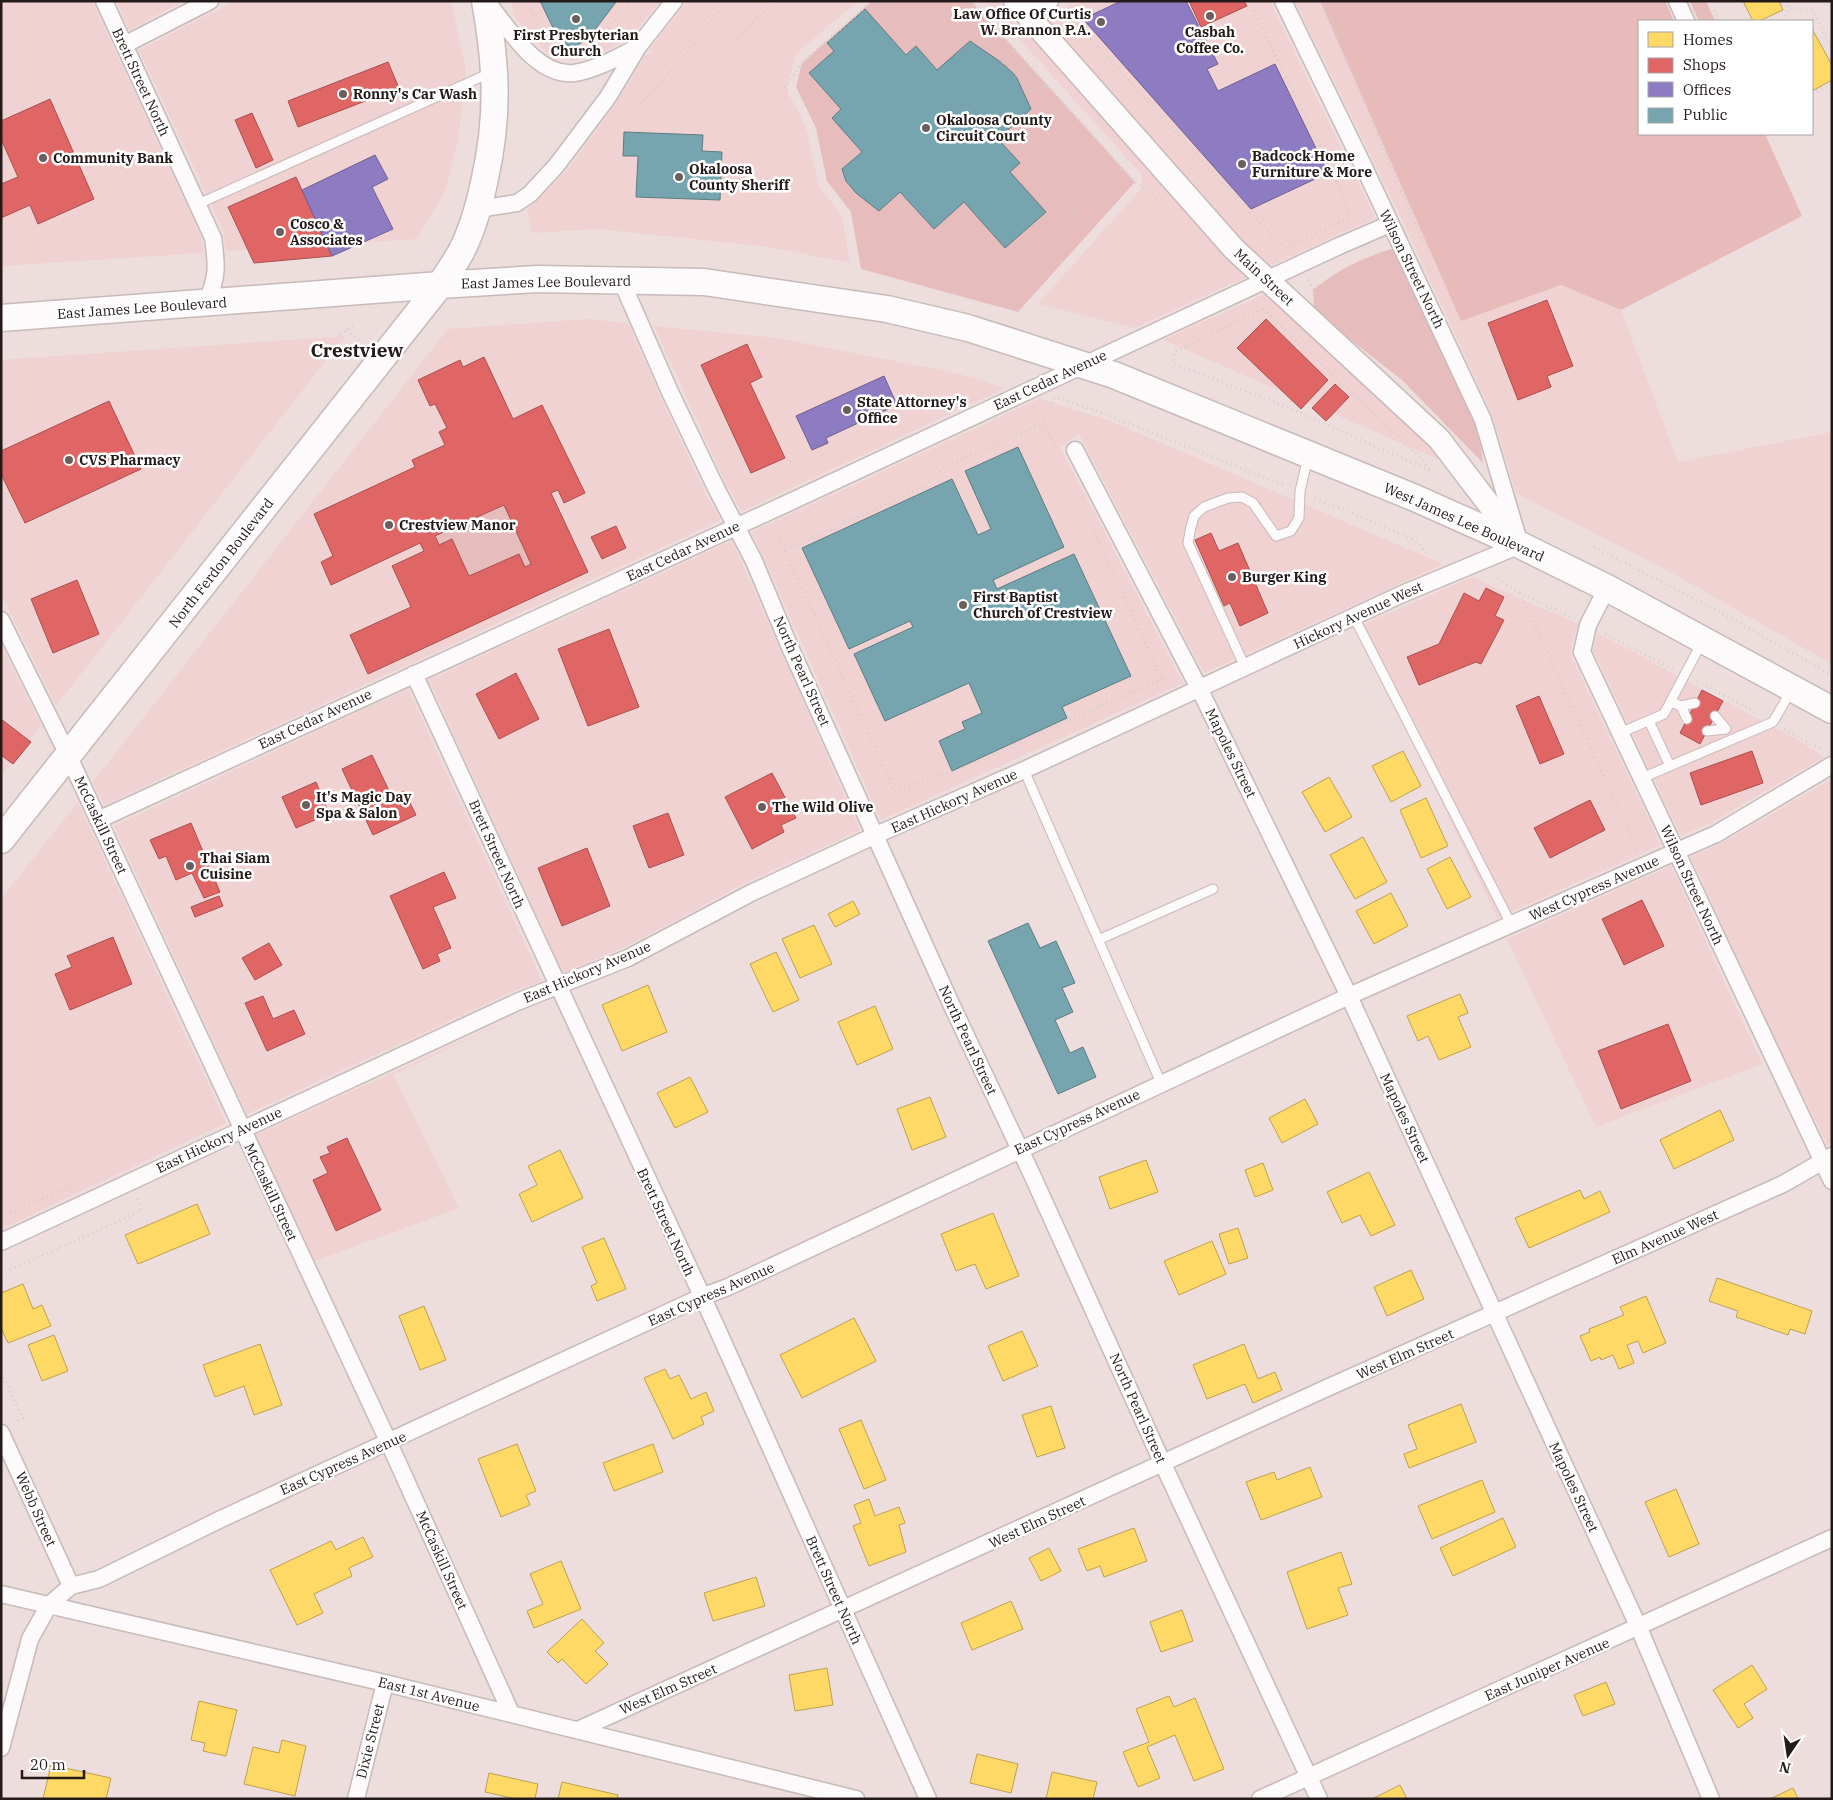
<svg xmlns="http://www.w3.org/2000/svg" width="1833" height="1800" font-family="'IBM Plex Serif',serif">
<rect width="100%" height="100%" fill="#edd"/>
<path fill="#efd2d1" d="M1,1H92L189,210L203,243L204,253L1,266Z
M116,1H184L129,30Z
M236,1H451L466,70L458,140L446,189L417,239L226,251L223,232L208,198L139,50Z
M511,1H660L631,37L608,49L573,61L559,58L546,52L515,18Z
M687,1H858L796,54L787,85L788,94L797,108L807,132L818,184L842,217L850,263L768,247L598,229L532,233L527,210L565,173L616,104L645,56L652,53L650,49Z
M985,1H999L1013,16L1014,24L1019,23L1226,258L1246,277L1135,328L1038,304L1141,189L1142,175Z
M1085,1H1270L1375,218L1269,266L1241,240L1043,16Z
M1295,1H1320L1461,320L1561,285L1621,310L1678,462L1832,432V664L1674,574L1516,493L1492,414L1397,209Z
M1265,294L1432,448L1440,460L1163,340Z
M587,319L628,323L661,398L706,495L721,520L104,805L93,782L448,329Z
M654,326L777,338L956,373L1005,388L742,511L725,482Z
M345,336L224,491L56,706L1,594V360Z
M1039,399L1108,420L1443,564L1204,673L1079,434L1060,447L1183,683L881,820L752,532Z
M732,541L860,830L747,882L625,947L563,973L429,680Z
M1472,577L1578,624L1571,649L1572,658L1661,845L1497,918L1358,627Z
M1597,633L1798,740L1824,757L1712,822L1681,836L1593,650Z
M1,645L41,725L1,775Z
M408,689L542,981L514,991L247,1114L114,826Z
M1832,779V1143L1828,1145L1783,1057L1691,857L1720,844Z
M78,802L226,1123L1,1229V899Z
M1671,866L1762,1064L1596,1127L1507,939Z
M526,1012L393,1075L459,1208L315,1261L256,1135Z"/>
<path fill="#e6bdbc" d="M872,1H971L1135,182L1018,312L861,269L851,212L827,181L816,128L796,87L802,63Z
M1395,248L1477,419L1483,463L1402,380L1342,333L1314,307L1313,290C1339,269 1364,257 1395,248Z
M504,505L531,564L525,567L519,554L469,576L452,540L439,545L435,537Z"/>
<path fill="#e6bbba" d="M1320,1H1665L1674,21H1639V134H1765L1802,216L1621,310L1561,285L1461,321Z
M1690,1H1706L1715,21H1699Z"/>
<path fill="#ffd966" stroke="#bda04f" d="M1743,1H1779L1783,10L1759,21H1753Z
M1812,29L1832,65V80L1812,91Z
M1403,751L1421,786L1391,802L1372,766Z
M1329,777L1352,817L1325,832L1302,792Z
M1426,798L1448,846L1421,858L1400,810Z
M1363,837L1387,882L1355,899L1330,855Z
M1450,857L1471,897L1447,909L1427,869Z
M1391,893L1408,926L1374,944L1356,911Z
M853,901L860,914L835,927L828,914Z
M814,925L832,964L800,978L782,939Z
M776,952L799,1000L773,1012L750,964Z
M648,985L667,1032L622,1051L602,1005Z
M1460,994L1468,1013L1458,1017L1471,1047L1439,1060L1428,1036L1418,1041L1407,1016Z
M875,1006L893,1049L857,1065L838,1022Z
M690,1077L708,1112L675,1128L657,1093Z
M930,1097L946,1137L912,1150L897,1109Z
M1305,1099L1318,1124L1282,1143L1269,1118Z
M1720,1110L1734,1140L1674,1169L1660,1140Z
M560,1150L583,1198L532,1222L519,1194L537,1185L528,1166Z
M1146,1160L1158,1192L1110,1209L1099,1177Z
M1263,1163L1273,1190L1255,1197L1245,1170Z
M1369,1172L1395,1225L1371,1236L1360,1215L1342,1223L1327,1192Z
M1580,1190L1584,1199L1600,1191L1610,1212L1529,1248L1515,1218Z
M197,1204L210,1234L138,1264L125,1235Z
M993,1213L1019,1276L986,1289L975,1264L956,1271L941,1234Z
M1238,1228L1248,1258L1229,1264L1219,1234Z
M604,1238L626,1289L597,1301L591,1286L597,1283L582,1247Z
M1212,1241L1226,1274L1179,1295L1164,1261Z
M1411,1270L1424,1299L1387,1316L1374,1287Z
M1717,1278L1812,1311L1805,1334L1790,1329L1788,1335L1736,1317L1738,1311L1709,1301Z
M23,1284L33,1309L42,1305L51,1326L8,1343L1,1328V1293Z
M1646,1296L1666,1343L1643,1353L1638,1341L1627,1345L1634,1363L1619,1369L1613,1355L1601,1360L1600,1357L1591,1361L1580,1336L1590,1332L1589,1329L1624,1315L1620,1307Z
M424,1306L446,1360L420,1370L399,1316Z
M854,1318L876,1361L802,1398L780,1355Z
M1022,1331L1038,1366L1003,1381L988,1346Z
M54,1335L68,1371L42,1381L28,1345Z
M260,1344L282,1405L254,1415L244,1386L215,1397L203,1365Z
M1244,1344L1258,1379L1275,1372L1282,1390L1253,1403L1245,1384L1207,1399L1193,1365Z
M665,1369L670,1379L679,1375L691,1399L706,1392L714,1411L701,1417L704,1424L673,1439L644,1378Z
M1461,1404L1476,1442L1409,1468L1404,1454L1417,1449L1408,1425Z
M1051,1406L1065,1448L1037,1457L1022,1415Z
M861,1420L886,1480L864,1489L839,1429Z
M517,1444L536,1491L526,1495L530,1505L501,1517L478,1459Z
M653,1444L663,1472L614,1491L603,1463Z
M1310,1467L1322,1497L1261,1520L1246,1482L1274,1472L1277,1480Z
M1482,1480L1495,1512L1432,1539L1418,1506Z
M1676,1489L1699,1544L1669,1557L1645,1502Z
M869,1499L875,1516L899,1507L905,1523L899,1525L906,1552L869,1566L853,1526L861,1523L854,1505Z
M1503,1518L1516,1547L1453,1576L1440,1548Z
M1134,1528L1147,1561L1104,1577L1100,1566L1087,1571L1078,1549Z
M363,1537L373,1557L349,1568L352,1576L314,1594L323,1613L297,1625L270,1570L331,1541L336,1550Z
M1049,1548L1061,1571L1041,1581L1029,1558Z
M1341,1552L1352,1584L1338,1588L1348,1615L1307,1629L1287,1572Z
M561,1561L581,1609L534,1628L527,1611L543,1604L530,1574Z
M756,1577L765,1606L713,1621L704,1593Z
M1011,1601L1023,1629L972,1650L961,1623Z
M1182,1610L1193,1641L1161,1652L1150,1622Z
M582,1619L604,1643L595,1651L608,1664L586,1684L562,1659L558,1663L547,1652Z
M1752,1665L1767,1689L1744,1704L1753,1718L1738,1728L1713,1690Z
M827,1668L833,1705L795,1711L789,1675Z
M1606,1682L1615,1704L1583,1716L1574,1695Z
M1169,1696L1174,1707L1195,1698L1224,1769L1194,1781L1175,1735L1147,1747L1160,1778L1138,1787L1123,1752L1149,1742L1136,1709Z
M199,1701L237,1710L226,1756L203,1751L205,1743L191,1740Z
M282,1740L306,1746L295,1796L244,1784L253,1747L279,1753Z
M977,1754L1018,1764L1011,1793L970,1783Z
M51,1765L111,1778L106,1799H43Z
M1052,1772L1097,1782L1093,1799H1046Z
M489,1773L538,1784L535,1799H516L485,1792Z
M562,1782L618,1795L617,1799H558Z
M1400,1785L1407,1799H1374V1798Z
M1793,1788L1798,1799H1770Z"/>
<path fill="#e06666" stroke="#a84f4f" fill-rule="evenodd" d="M1189,1H1244L1247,6L1201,27Z
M388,62L399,88L298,127L288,101Z
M50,99L94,199L38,224L30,205L1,218V184L18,177L1,139V121Z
M252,113L273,160L256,168L235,120Z
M296,177L332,256L254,263L228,207Z
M1547,300L1573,366L1547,376L1551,387L1518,400L1488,323Z
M1266,319L1328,380L1301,409L1237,348Z
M747,344L762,377L750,383L785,458L751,473L701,365Z
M484,357L513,419L542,405L570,462L585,493L564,503L558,490L551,493L588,572L368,674L350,635L411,607L392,566L424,551L420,543L331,585L321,562L333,556L314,514L415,467L412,460L445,445L439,432L447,428L435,404L430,406L418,380L460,360L463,367ZM504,505L531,564L525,567L519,554L469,576L452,539L439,545L435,536Z
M1335,384L1349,397L1326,421L1312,408Z
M109,401L141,469L25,523L1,474V451Z
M616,526L626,548L602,559L591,537Z
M1211,533L1219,551L1238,543L1268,613L1240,626L1230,603L1224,606L1195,540Z
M77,580L99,634L53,653L31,599Z
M1486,588L1504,597L1495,616L1504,620L1481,664L1476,662L1419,685L1407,657L1439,644L1464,593L1479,601Z
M609,629L639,707L588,726L558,649Z
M516,673L539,719L499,739L476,694Z
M1702,690L1723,701L1700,744L1680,733Z
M1539,696L1564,754L1540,764L1516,706Z
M1,719L31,742L13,764L1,755Z
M1752,751L1763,783L1701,805L1690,773Z
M372,755L392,797L404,791L416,815L373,835L342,769Z
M772,773L796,818L781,825L784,832L752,849L725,797Z
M316,782L329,814L296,828L282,797Z
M1590,800L1605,830L1550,858L1534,828Z
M668,813L684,855L649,868L633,826Z
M191,823L220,892L204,898L192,873L176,880L166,856L159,859L150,840Z
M587,848L610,906L562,926L538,868Z
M444,872L456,898L433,907L451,948L437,954L440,961L423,969L390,896Z
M219,896L223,906L195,917L191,907Z
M1642,900L1664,946L1624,965L1602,919Z
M113,937L132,984L70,1010L55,974L72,967L67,956Z
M269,943L282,965L255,980L242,958Z
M263,996L273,1019L294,1010L305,1034L267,1051L245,1003Z
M1668,1024L1691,1081L1621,1109L1598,1051Z
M347,1138L381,1210L336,1231L313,1180L328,1173L320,1157L330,1153L327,1147Z"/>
<path fill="#8e7cc3" stroke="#6e5f90" d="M1121,1H1186L1218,64L1207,69L1218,91L1275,64L1328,173L1251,209L1083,19Z
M375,155L388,179L372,187L393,229L332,256L302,190Z
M884,376L897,405L826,438L828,443L812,450L796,416Z"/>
<path fill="#76a5af" stroke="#5d7b82" d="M540,1H616V2L588,39L574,47L567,45L557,36Z
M865,9L906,55L916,46L937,70L970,41L1002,63L1016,76L1031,109L998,139L1020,163L1010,172L1046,212L1005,248L964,202L934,229L900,192L879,211L856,193L846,181L842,169L862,152L832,118L841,109L809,73L834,51L827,43Z
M624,132L703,135L702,151L722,152L720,200L636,197L638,156H623Z
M1018,447L1064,547L993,580L997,589L1074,554L1131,676L1062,707L1067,718L952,771L939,741L965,729L962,722L982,713L969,683L885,721L854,654L913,627L910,621L849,649L802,548L952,479L978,535L991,529L965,471Z
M1028,923L1040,948L1056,941L1075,983L1062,988L1073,1012L1055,1020L1070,1053L1083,1047L1096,1077L1058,1094L988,941Z"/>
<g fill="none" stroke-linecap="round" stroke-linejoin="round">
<defs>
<path id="lane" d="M198,204L490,73
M1354,617L1511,924
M1245,667L1188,543L1190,531L1194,516L1204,507L1228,498L1242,497L1253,503L1276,536L1291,531L1299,518L1300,491L1308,457
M1671,702L1681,706L1687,719
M1681,706L1695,703
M1649,721L1670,766
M1707,731L1726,729L1715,716
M1620,733L1664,714L1702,642
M1024,770L1161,1083
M1642,778L1773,722L1791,691
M1098,940L1213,889"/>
<path id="street" d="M104,1L213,238C217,266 218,277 206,303
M1677,1L1686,21
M487,2C508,27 536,77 574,73C596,70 618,57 638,47
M1023,9L1050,1
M124,45L210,1
M478,209L517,203L530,194L556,166L608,97L638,47L674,1
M621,280L670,392L716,488L754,561L789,645L952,1006L1033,1177L1163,1464L1319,1799
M1075,450L1199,688L1349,996L1639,1628L1711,1799
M1607,588L1588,625L1582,652L1832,1181
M1,620L69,757L389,1443L511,1713
M414,674L715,1324L928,1799
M98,820L790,502L1339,246L1390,224
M1,1242L517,1002L628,958L751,893L876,835L1024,770L1400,595L1520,545L1483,420L1362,163L1283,1
M1,1433L71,1586
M1,1594L385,1683L856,1799
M578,1730L1329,1387L1783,1184L1832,1156
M1,1748L30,1639L49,1605L71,1586L99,1579L221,1519L701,1297L728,1287L1349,996L1716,834L1832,765
M356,1799L385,1683
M1260,1799L1832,1538"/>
<path id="secondary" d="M1015,1L1234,249L1439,439L1520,545"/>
<path id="primary" d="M1,318L440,285L538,279L704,282L887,309L968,328L1114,375L1415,498L1520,545L1607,588L1832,710
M1,840L440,285C447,274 455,263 461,252C472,231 479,206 484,183C499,117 497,68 485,1"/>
</defs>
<use href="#lane" stroke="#c7bab9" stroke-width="11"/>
<use href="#street" stroke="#c7bab9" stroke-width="19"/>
<use href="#secondary" stroke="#c7bab9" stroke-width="25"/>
<use href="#primary" stroke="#c7bab9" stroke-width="29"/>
<path stroke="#d4cfcf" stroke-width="3" stroke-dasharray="1 4" stroke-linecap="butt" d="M527,1L548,43
M878,1L916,46
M971,1L1135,182L1163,203
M1249,1L1339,185L1349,218L1285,248
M1322,1L1424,245
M1710,1L1719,21
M1786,1L1789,8L1813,11L1832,49
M1064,9L1165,121L1287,251
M1075,20L1113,1
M1784,21L1789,8
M739,37L773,1
M592,47L631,1
M986,50L994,26
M1002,63L1015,49
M1016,76L1027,63
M785,88L802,63L872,1
M1025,92L1047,85
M1812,93L1832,84
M637,108L674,68L725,1
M1008,269L1122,168
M1308,280L1315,294
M1263,309L1421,458L1431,471L1284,406L1175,364L1173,359L1176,351Z
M347,330L359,341
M340,335L355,324
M1056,448L1043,421L1055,397L1097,411L1286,486
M1315,498L1415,540L1428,554
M775,528L895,792L938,774L952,773L1162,679L1093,529
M1594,547L1718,611L1832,675
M785,550L926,486L944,467L1044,423
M1498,579L1519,593L1573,618
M1520,593L1637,849
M1605,634L1673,669
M1697,681L1757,713
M1784,729L1822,750
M1,1217L76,1184
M1,1274L141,1211L137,1198
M1,1373L23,1418L14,1422"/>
<use href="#lane" stroke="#fcfafa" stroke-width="9"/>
<use href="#street" stroke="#fcfafa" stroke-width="16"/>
<use href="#secondary" stroke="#fcfafa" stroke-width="22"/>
<use href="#primary" stroke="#fcfafa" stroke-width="26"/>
</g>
<g fill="#6b5e5e" stroke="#fff" stroke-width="2">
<circle cx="1210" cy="16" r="5"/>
<circle cx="576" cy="19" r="5"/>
<circle cx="1101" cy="22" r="5"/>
<circle cx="343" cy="94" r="5"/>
<circle cx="926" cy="128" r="5"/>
<circle cx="43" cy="158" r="5"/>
<circle cx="1242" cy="164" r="5"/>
<circle cx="679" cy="177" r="5"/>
<circle cx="280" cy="232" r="5"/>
<circle cx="847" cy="410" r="5"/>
<circle cx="69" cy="460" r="5"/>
<circle cx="389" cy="525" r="5"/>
<circle cx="1232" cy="577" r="5"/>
<circle cx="963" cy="605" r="5"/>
<circle cx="306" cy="805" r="5"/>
<circle cx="762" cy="807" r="5"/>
<circle cx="190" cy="866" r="5"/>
</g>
<g text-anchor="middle" stroke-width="5" stroke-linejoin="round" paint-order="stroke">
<g font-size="14" font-weight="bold" fill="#241a1a" stroke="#fff" text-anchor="start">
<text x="1091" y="19" text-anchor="end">Law Office Of Curtis<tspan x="1091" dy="16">W. Brannon P.A.</tspan></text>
<text x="1210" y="37" text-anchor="middle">Casbah<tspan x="1210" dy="16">Coffee Co.</tspan></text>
<text x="576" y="40" text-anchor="middle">First Presbyterian<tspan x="576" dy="16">Church</tspan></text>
<text x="353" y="99">Ronny's Car Wash</text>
<text x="936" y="125">Okaloosa County<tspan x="936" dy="16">Circuit Court</tspan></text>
<text x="1252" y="161">Badcock Home<tspan x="1252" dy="16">Furniture &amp; More</tspan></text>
<text x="53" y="163">Community Bank</text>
<text x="689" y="174">Okaloosa<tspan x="689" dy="16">County Sheriff</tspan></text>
<text x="290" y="229">Cosco &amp;<tspan x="290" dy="16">Associates</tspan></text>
<text x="857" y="407">State Attorney's<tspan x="857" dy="16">Office</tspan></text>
<text x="79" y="465">CVS Pharmacy</text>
<text x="399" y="530">Crestview Manor</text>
<text x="1242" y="582">Burger King</text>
<text x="973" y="602">First Baptist<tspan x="973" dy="16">Church of Crestview</tspan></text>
<text x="316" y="802">It's Magic Day<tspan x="316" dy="16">Spa &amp; Salon</tspan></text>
<text x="772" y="812">The Wild Olive</text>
<text x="200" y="863">Thai Siam<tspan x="200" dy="16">Cuisine</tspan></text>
</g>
<g font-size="14" fill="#241a1a" stroke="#fff">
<text transform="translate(141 82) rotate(65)" y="5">Brett Street North</text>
<text transform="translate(1412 269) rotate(64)" y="5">Wilson Street North</text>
<text transform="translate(1264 277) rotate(43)" y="5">Main Street</text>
<text transform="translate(546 282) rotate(-1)" y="5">East James Lee Boulevard</text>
<text transform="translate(142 308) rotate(-4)" y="5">East James Lee Boulevard</text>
<text transform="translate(1050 380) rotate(-25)" y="5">East Cedar Avenue</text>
<text transform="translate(1464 522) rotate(24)" y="5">West James Lee Boulevard</text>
<text transform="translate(683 551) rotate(-25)" y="5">East Cedar Avenue</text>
<text transform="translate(221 563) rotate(-52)" y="5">North Ferdon Boulevard</text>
<text transform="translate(1358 615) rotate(-25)" y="5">Hickory Avenue West</text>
<text transform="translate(802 671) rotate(66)" y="5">North Pearl Street</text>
<text transform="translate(315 719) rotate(-25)" y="5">East Cedar Avenue</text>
<text transform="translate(1231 753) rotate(64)" y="5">Mapoles Street</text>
<text transform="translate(954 801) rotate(-24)" y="5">East Hickory Avenue</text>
<text transform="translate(101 825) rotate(65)" y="5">McCaskill Street</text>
<text transform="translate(497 854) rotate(66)" y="5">Brett Street North</text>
<text transform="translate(1692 885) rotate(65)" y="5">Wilson Street North</text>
<text transform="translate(1594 888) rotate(-24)" y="5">West Cypress Avenue</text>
<text transform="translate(587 972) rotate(-23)" y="5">East Hickory Avenue</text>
<text transform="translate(968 1040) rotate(65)" y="5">North Pearl Street</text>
<text transform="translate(1405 1118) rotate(65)" y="5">Mapoles Street</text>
<text transform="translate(1077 1122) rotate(-25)" y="5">East Cypress Avenue</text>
<text transform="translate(219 1140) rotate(-25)" y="5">East Hickory Avenue</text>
<text transform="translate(271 1192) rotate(65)" y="5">McCaskill Street</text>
<text transform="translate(666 1222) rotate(65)" y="5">Brett Street North</text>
<text transform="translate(1665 1237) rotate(-24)" y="5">Elm Avenue West</text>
<text transform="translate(711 1294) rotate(-24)" y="5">East Cypress Avenue</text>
<text transform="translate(1405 1354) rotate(-24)" y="5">West Elm Street</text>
<text transform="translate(1138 1408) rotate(66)" y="5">North Pearl Street</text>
<text transform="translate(343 1463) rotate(-24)" y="5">East Cypress Avenue</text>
<text transform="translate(1574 1487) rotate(65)" y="5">Mapoles Street</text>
<text transform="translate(36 1509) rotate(66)" y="5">Webb Street</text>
<text transform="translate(1037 1522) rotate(-25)" y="5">West Elm Street</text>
<text transform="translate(442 1560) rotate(66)" y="5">McCaskill Street</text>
<text transform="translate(834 1590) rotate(66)" y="5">Brett Street North</text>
<text transform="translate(1547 1669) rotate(-24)" y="5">East Juniper Avenue</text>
<text transform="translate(668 1689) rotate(-24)" y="5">West Elm Street</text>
<text transform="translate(429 1694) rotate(14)" y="5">East 1st Avenue</text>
<text transform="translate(370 1741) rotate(-76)" y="5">Dixie Street</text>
</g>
<g font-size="19" font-weight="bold" fill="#241a1a" stroke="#fff">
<text x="357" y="357">Crestview</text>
</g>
</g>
<rect width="1833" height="1800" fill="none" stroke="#241a1a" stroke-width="5"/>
<rect x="1638" y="20" width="175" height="115" fill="#ffffff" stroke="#a7a3a3"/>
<rect x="1648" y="32" width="25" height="15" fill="#ffd966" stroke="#a7a3a3"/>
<text x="1683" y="45" font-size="15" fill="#241a1a">Homes</text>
<rect x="1648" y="58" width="25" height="15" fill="#e06666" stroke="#a7a3a3"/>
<text x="1683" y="70" font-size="15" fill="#241a1a">Shops</text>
<rect x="1648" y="82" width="25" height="15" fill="#8e7cc3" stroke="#a7a3a3"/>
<text x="1683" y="95" font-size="15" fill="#241a1a">Offices</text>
<rect x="1648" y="108" width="25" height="15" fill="#76a5af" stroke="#a7a3a3"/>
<text x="1683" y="120" font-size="15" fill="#241a1a">Public</text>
<g transform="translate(1788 1755) rotate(193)" stroke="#ffffff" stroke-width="4" paint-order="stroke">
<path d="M0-4L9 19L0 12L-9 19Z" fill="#241a1a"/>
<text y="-8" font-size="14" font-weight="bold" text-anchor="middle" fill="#241a1a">N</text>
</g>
<path d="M22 1770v8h62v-8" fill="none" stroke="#241a1a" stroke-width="2.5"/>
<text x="30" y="1770" font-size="15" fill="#241a1a" stroke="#ffffff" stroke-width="4" paint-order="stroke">20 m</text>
</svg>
